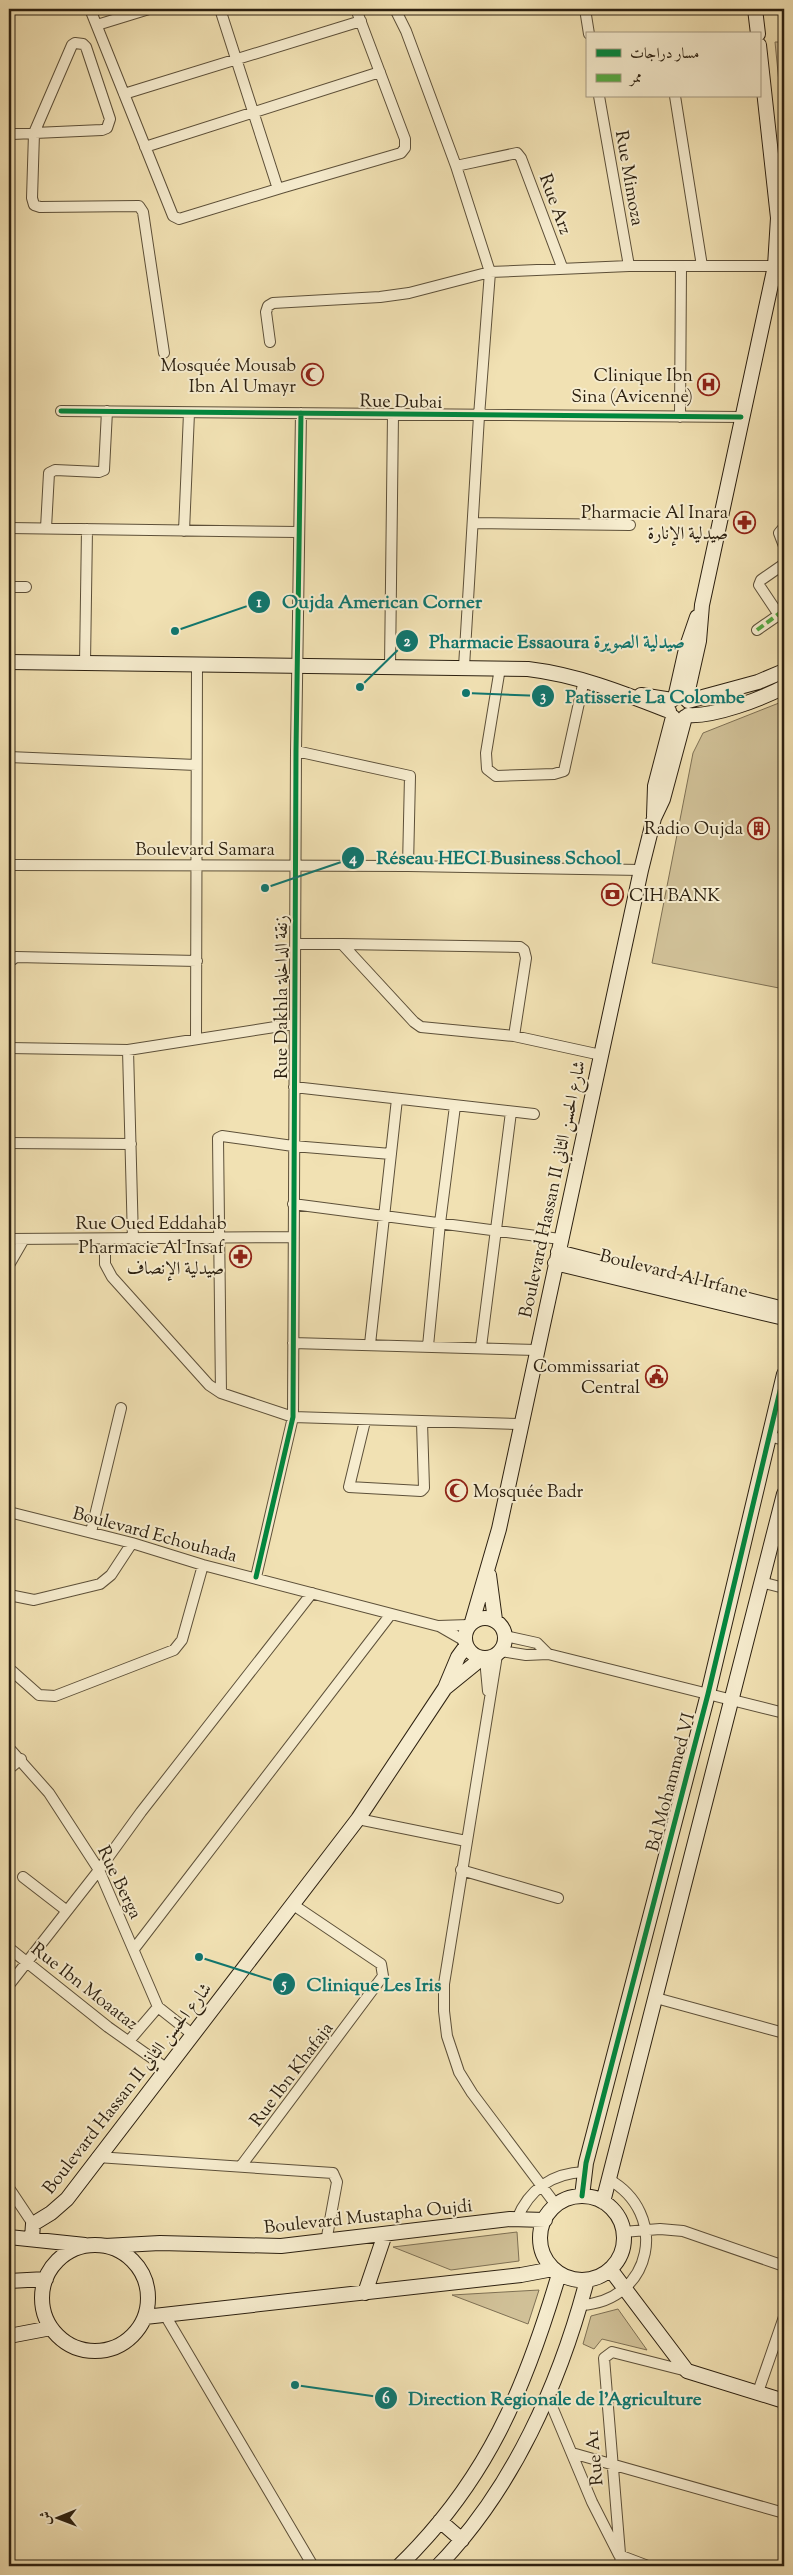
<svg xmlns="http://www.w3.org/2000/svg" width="793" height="2575" font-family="'Sorts Mill Goudy',Amiri,serif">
<rect width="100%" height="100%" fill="#f1e1b3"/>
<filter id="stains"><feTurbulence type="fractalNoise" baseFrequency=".004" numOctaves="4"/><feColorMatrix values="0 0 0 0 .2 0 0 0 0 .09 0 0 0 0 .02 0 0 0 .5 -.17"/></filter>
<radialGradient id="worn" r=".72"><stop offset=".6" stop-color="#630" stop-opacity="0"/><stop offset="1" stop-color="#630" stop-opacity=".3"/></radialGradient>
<path fill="#d0c097" stroke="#7e7054" d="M775,42H784V114L782,113Z
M784,701V989L652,963L693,753L703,733Z
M517,2232L519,2261L451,2270L393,2247Z
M539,2290L528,2324L452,2295Z
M618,2309L647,2350L602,2339L594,2349L583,2344L591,2316Z"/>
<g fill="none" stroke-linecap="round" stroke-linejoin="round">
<defs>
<path id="street" d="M90,9L173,216L179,219L281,188
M220,9L277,186L281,188L401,153L405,148V139L356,9
M395,9L406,31L456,166L490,272L479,416L464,667
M585,9L589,34
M97,25L149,9
M124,94L361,21
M599,96L629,266
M675,96L702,266
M9,134H12L102,130L107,128L110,119L86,47L83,44L75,43L72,45L34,133L32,198L34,205L40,207L139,206L143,212L164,353
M145,147L380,72
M456,166L517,153L521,158L562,267
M270,342L266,312L268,306L273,303L380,297L409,293L490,272L629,266H775
M61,411L741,417
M680,417L681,267
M473,523L630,525
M784,527L779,533L784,546
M9,528L298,532
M46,528L49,473L55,470L99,472L104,470L107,411
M184,531L189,413
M9,587H26
M779,615L759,585L761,580L784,564
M757,630L783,612
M85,663L87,529
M390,667L393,414
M500,668L486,753L487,769L496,776L554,774L564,771L584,680
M296,751L410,776L408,866
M9,757L196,765
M9,865L408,866L641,870
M295,944H342L414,1022L421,1027L514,1036L601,1055
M342,944L520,947L524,950L526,958L514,1036
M9,962L16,957L197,961
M196,1038L197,664
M9,1048L128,1050L294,1024
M128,1050L133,1240
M294,1087L534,1114
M9,1143L131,1144
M293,1204L560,1239
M9,1239L293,1237
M105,1240V1264L112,1277L209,1385L221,1393L293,1417L520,1424
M9,1265L24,1239
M293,1343L536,1350
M370,1344L397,1099
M428,1346L440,1223L455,1106
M481,1347L511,1112
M221,1393L218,1138L222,1136L293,1146L391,1154
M365,1421L349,1487L421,1491L424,1488L422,1422
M769,1436L784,1440
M9,1512L132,1543L203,1565L438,1626L469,1625
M91,1532L121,1408
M256,1577L293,1417L296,751L301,413
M761,1582L784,1588
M9,1595L34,1600L100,1584L111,1575L132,1543
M439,1626L465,1641
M505,1636L537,1643L548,1654
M501,1651L526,1655L548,1654L784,1713
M497,1655L444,1984V2011L447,2036L459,2072L472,2093L556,2205
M485,1659L488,1691
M12,1671L39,1695L55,1696L174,1650L182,1640L203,1565
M9,1748L49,1793L99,1870L158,2007L192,2034
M9,1769L21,1759
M358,1819L466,1841
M461,1870L558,1898
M23,1877L67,1911
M9,1948L108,2027L166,2068
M134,1949L391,1614
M9,1985L99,1870L141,1812L312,1593
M656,1998L784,2033
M129,2041L158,2007
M97,2157L333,2173L337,2182L326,2242
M241,2166L383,1976L381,1964L292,1904
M9,2188L33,2224
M517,2219C529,2189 553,2173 584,2172
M623,2232L660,2229L683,2231L784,2266
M581,2305C653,2301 670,2213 608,2179
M165,2315L313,2566
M758,2392L784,2317
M548,2397L592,2502L619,2555L648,2566
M572,2453L784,2513
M621,2566L604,2358L612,2352L687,2371"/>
<path id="secondary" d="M755,9L758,34
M9,662L528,669C578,675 623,693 669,711
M641,695L672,700
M675,698L686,649L697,617
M686,699L699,641L702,605L775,266L778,218L759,45
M688,701L758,682L784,671
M688,715C714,717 761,699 784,687
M654,816L655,786L673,717
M558,1252L784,1309
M555,1263L784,1318
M489,1575L495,1620
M465 1638a20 20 0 1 1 40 0a20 20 0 1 1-40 0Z
M472,1622L499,1529L641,870L654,818L663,799L685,717
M445,1688L482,1658
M582,2196L586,2163L708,1694L784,1374
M540 2238a42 42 0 1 1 84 0a42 42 0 1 1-84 0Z
M603,2202L784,1494
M9,2237L85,2245
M32,2238L33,2224L51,2213L67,2199L358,1819L445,1688L458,1657L466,1646
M42 2298a53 53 0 1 1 106 0a53 53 0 1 1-106 0Z
M105,2246L160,2243L281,2246L510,2219L545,2220
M610,2269L687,2371L784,2401
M9,2281L46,2279
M365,2293L385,2234
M145,2317L521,2275L553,2269
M9,2336L51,2328
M440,2521L462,2540
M399,2566C487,2481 525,2389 559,2274
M438,2566C513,2489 560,2383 587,2280"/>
</defs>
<use href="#street" stroke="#5d5039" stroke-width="12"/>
<use href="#secondary" stroke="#2c2010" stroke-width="16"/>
<use href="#street" stroke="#f6ecce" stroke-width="10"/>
<use href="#secondary" stroke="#f6ecce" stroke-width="14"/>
<path stroke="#54aa42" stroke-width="4" stroke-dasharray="8 4" stroke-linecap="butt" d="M757,630L784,610"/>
<defs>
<path id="cycleway" d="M61,411L741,417
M256,1577L293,1417L296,751L301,413
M582,2196L586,2163L708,1694L784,1374"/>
</defs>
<use href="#cycleway" stroke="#f6ecce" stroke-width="8"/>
<use href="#cycleway" stroke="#00873e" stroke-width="5"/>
</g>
<defs>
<symbol id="mosque-ring" viewBox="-11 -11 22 22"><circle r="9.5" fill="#f6ecce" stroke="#8f2418" stroke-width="1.5"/><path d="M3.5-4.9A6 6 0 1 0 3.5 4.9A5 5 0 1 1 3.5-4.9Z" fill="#8f2418"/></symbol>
<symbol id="hospital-ring" viewBox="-11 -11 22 22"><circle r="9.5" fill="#f6ecce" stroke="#8f2418" stroke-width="1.5"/><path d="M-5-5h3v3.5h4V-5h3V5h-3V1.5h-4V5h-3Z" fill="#8f2418"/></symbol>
<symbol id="pharmacy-ring" viewBox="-11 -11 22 22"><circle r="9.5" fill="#f6ecce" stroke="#8f2418" stroke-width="1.5"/><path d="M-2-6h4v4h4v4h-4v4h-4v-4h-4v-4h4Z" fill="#8f2418"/></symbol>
<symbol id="building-ring" viewBox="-11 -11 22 22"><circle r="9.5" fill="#f6ecce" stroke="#8f2418" stroke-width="1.5"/><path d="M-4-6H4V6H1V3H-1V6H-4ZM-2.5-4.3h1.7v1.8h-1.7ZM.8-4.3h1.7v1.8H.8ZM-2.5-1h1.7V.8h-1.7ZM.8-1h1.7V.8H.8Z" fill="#8f2418"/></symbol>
<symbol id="bank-ring" viewBox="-11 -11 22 22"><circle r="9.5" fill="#f6ecce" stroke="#8f2418" stroke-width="1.5"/><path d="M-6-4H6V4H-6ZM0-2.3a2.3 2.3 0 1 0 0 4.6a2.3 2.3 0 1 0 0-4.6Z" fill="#8f2418"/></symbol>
<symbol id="civic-ring" viewBox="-11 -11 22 22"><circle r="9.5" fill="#f6ecce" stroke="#8f2418" stroke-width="1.5"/><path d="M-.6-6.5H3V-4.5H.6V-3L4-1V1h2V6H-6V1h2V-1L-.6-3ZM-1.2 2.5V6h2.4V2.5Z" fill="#8f2418"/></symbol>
</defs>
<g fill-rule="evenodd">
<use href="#mosque-ring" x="300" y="362" width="25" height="25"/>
<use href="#hospital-ring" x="696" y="372" width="25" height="25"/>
<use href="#pharmacy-ring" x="732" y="510" width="25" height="25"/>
<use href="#building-ring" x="746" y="816" width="25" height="25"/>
<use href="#bank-ring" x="600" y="882" width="25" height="25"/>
<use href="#pharmacy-ring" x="228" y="1244" width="25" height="25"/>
<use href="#civic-ring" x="644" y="1364" width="25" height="25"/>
<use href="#mosque-ring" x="444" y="1478" width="25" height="25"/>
</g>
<g text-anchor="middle" stroke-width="4" stroke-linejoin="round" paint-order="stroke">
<g font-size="18" fill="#2c2010" stroke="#f6ecce">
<text transform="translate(630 178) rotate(80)" y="6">Rue Mimoza</text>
<text transform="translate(556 204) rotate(70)" y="6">Rue Arz</text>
<text transform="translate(401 401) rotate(1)" y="6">Rue Dubai</text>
<text x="205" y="855">Boulevard Samara</text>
<text transform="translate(281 997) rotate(-90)" y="6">Rue Dakhla زنقة الداخلة</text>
<text transform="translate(552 1189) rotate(-78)" y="6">Boulevard Hassan II شارع الحسن الثاني</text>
<text x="151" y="1229">Rue Oued Eddahab</text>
<text transform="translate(674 1273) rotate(14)" y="6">Boulevard Al Irfane</text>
<text transform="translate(155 1534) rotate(15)" y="6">Boulevard Echouhada</text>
<text transform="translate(670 1782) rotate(-75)" y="6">Bd Mohammed VI</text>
<text transform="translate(120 1882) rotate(64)" y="6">Rue Berga</text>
<text transform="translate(85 1986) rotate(38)" y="6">Rue Ibn Moaataz</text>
<text transform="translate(291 2074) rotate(-53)" y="6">Rue Ibn Khafaja</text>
<text transform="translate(127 2088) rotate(-52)" y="6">Boulevard Hassan II شارع الحسن الثاني</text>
<text transform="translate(368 2216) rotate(-6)" y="6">Boulevard Mustapha Oujdi</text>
<text transform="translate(594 2458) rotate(-95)" y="6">Rue A1</text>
</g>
<g font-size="18" fill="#2c2010" stroke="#f6ecce" text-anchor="end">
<text x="296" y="371">Mosquée Mousab<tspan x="296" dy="21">Ibn Al Umayr</tspan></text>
<text x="693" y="381">Clinique Ibn<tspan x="693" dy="21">Sina (Avicenne)</tspan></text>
<text x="728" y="518">Pharmacie Al Inara<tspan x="728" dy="21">صيدلية الإنارة</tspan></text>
<text x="743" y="834">Radio Oujda</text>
<text x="629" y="901" text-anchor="start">CIH BANK</text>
<text x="224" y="1253">Pharmacie Al Insaf<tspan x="224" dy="21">صيدلية الإنصاف</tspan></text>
<text x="640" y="1372">Commissariat<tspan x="640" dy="21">Central</tspan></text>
<text x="473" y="1497" text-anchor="start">Mosquée Badr</text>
</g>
</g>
<path fill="none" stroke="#0f766e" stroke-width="2" d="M175 631L259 602M360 687L407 641M466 693L543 696M265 888L353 858M199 1957L284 1984M295 2385L386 2398"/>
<g fill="#0f766e" stroke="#f6ecce" stroke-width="2">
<circle cx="175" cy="631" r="5"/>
<circle cx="360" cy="687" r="5"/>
<circle cx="466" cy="693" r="5"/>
<circle cx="265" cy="888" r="5"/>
<circle cx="199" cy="1957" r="5"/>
<circle cx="295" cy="2385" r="5"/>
<circle cx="259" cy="602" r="12"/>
<circle cx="407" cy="641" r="12"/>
<circle cx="543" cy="696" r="12"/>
<circle cx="353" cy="858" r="12"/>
<circle cx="284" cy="1984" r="12"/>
<circle cx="386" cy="2398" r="12"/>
</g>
<g font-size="15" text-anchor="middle" font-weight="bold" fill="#fff">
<text x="259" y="607">1</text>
<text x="407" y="646">2</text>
<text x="543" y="701">3</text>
<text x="353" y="863">4</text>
<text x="284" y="1989">5</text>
<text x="386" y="2403">6</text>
</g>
<g font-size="19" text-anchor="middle" font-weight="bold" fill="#0f766e" stroke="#f6ecce" stroke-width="4" stroke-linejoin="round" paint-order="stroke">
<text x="382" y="608">Oujda American Corner</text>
<text x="557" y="648">Pharmacie Essaoura صيدلية الصويرة</text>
<text x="655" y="703">Patisserie La Colombe</text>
<text x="499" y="864">Réseau HECI Business School</text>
<text x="374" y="1991">Clinique Les Iris</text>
<text x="555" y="2405">Direction Regionale de l'Agriculture</text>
</g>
<rect width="793" height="2575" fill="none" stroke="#f1e1b3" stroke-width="30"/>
<rect x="10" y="10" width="773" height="2555" fill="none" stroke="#2c2010" stroke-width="2.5"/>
<rect x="15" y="15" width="763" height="2545" fill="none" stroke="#2c2010"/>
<rect x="586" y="32" width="175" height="65" fill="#f6ecce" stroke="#a59a82"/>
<rect x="596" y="49" width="25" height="8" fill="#00873e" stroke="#a59a82"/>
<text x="630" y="58" font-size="15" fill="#2c2010">مسار دراجات</text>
<rect x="596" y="74" width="25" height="8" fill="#54aa42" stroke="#a59a82"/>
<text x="630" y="82" font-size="15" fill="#2c2010">ممر</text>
<g transform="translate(58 2518) rotate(269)" stroke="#f6ecce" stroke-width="4" paint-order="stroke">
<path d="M0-4L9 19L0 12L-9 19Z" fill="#2c2010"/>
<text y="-8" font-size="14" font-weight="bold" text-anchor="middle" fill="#2c2010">ش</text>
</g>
<rect width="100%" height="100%" filter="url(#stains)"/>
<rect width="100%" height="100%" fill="url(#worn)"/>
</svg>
